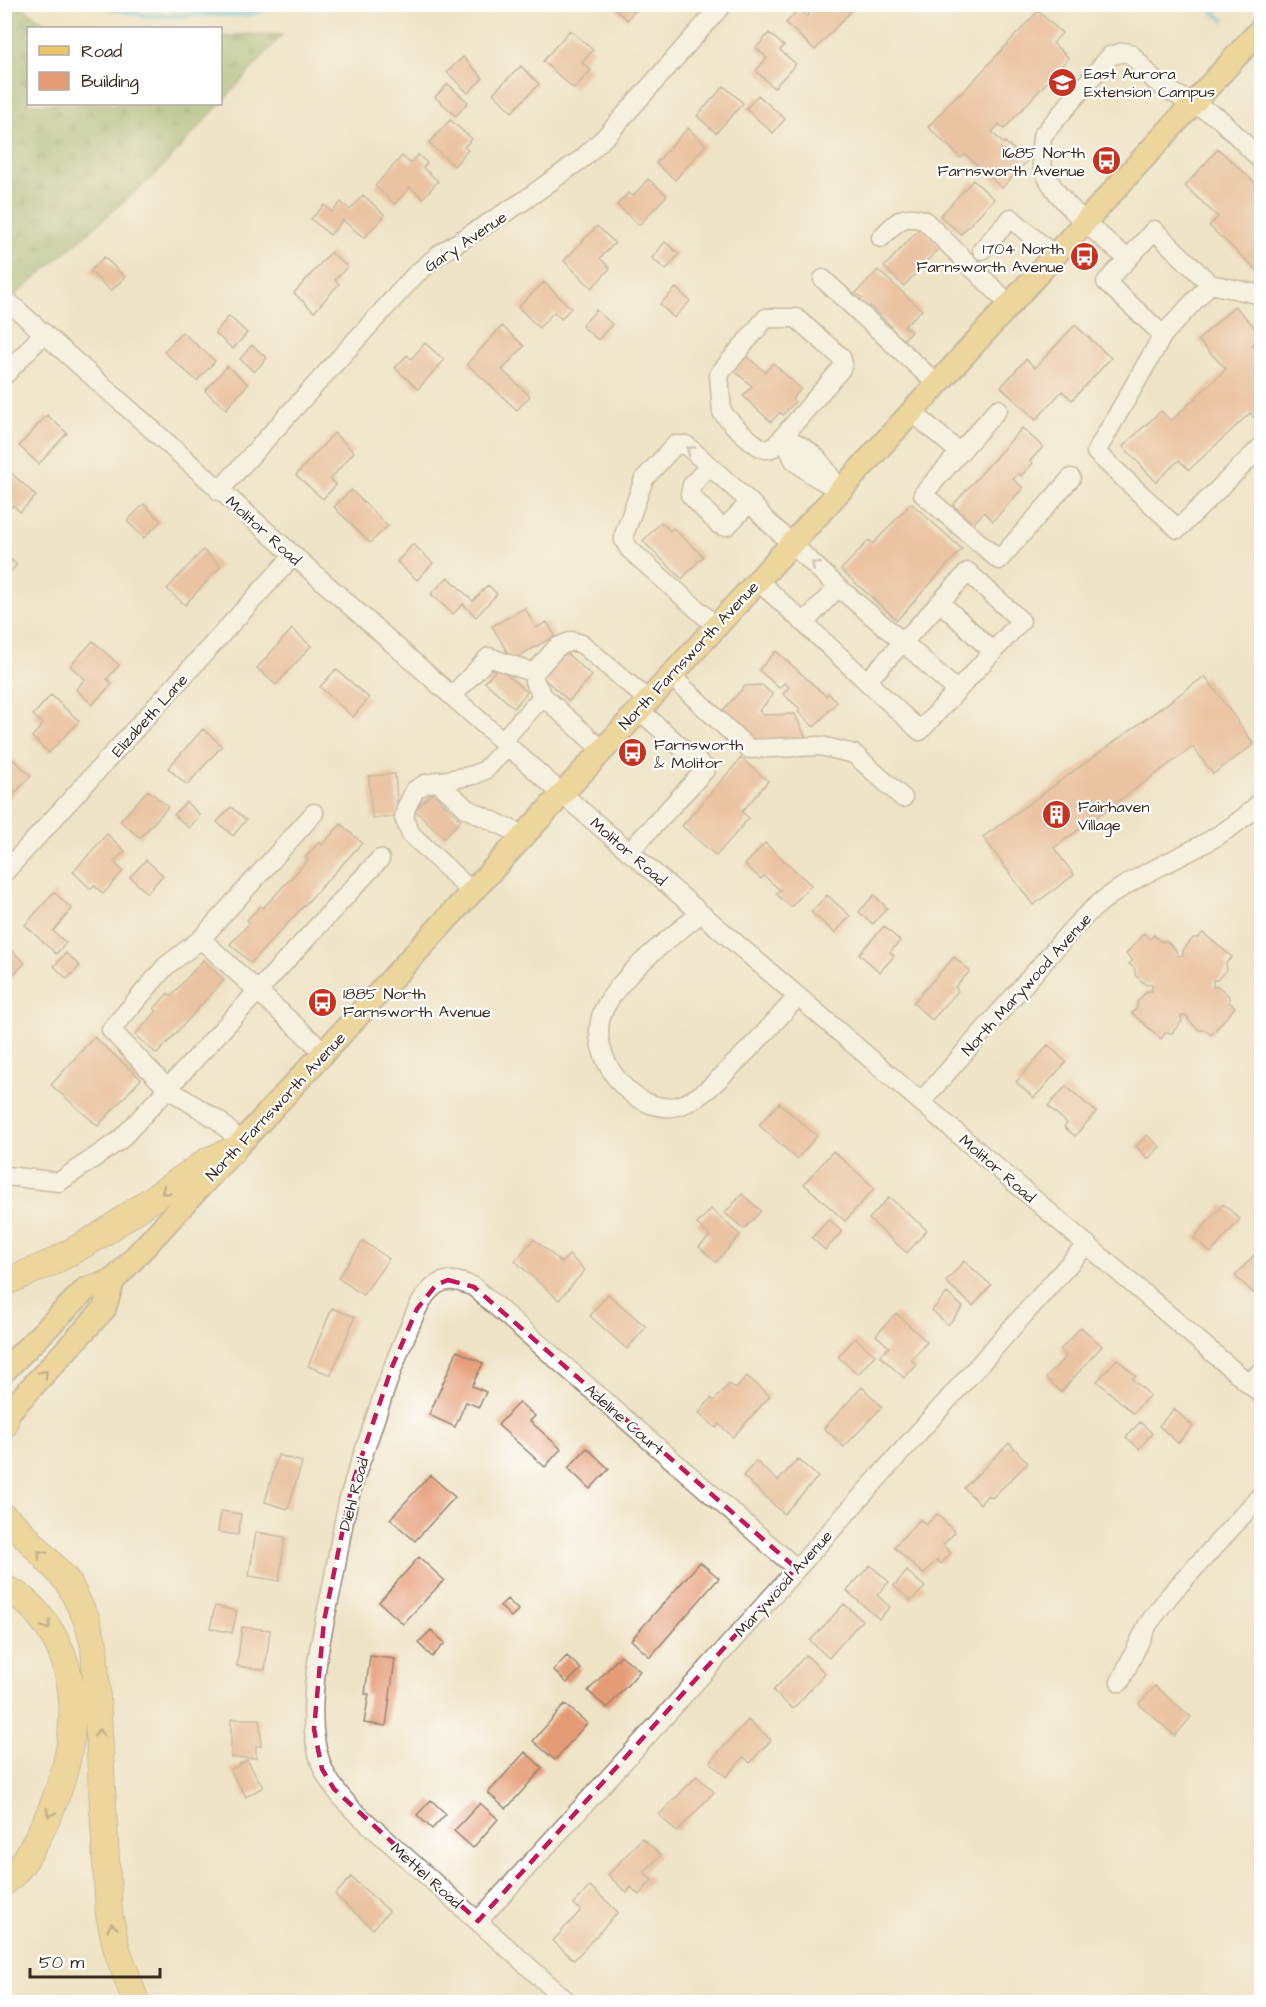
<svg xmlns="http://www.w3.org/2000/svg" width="1266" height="2007" font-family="'Architects Daughter',sans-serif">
<defs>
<pattern id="forest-firs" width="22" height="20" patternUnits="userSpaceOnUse" patternTransform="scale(1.5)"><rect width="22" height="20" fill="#88aa5e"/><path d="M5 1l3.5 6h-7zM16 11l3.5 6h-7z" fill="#708b4d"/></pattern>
</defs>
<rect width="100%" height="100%" fill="#fff"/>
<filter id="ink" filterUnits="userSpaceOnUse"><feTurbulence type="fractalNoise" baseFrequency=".0167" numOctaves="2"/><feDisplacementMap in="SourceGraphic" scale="12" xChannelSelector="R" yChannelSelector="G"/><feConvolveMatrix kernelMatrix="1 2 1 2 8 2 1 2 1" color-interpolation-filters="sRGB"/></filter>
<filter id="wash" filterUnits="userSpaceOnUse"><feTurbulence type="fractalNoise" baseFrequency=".008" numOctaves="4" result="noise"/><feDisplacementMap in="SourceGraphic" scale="24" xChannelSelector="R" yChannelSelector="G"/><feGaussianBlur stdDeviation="1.35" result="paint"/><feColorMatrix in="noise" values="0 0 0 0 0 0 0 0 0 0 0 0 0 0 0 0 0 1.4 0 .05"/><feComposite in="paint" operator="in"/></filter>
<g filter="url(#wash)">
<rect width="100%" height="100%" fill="#efe3c6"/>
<path fill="url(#forest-firs)" stroke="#626a3e" stroke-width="1.5" d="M18,4L52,28H28V104H220L154,176L5,304L4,5Z
M248,34L282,35L221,103V37Z"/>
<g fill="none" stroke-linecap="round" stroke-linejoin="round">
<path stroke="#64c3e2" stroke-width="5" d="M92,4L143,15L171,16L203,14L247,15L284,4
M1205,4L1223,20"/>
</g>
<g id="blocks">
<path fill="#e59b76" d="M610,4H640L627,20Z
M814,4H846L852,10L815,50L786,23L799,9L807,16L816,7Z
M1038,11L1062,33L1053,43L1069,58L1004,129L999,124L992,132L1004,144L1005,142L1027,161L1002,188L965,154L961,158L928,127L959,93L960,95Z
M570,30L593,50L582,63L591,70L574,89L543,61Z
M769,33L784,46L780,50L796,64L774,88L756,71L767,58L756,48Z
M463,57L483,78L468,93L447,72Z
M521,66L539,84L512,112L493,93Z
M448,84L468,102L456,116L435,97Z
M724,86L743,103L716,133L697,116Z
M758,95L785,119L773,133L746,109Z
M450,120L472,139L464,147L468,150L454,166L429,143Z
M688,128L706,145L675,180L656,163Z
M1218,149L1262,189V269L1259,272L1209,226L1218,217L1185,186Z
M418,155L427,163L423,168L438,181L423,198L410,187L395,204L375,186L402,156L410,163Z
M648,179L667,195L639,225L617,205L628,193L633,196Z
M973,180L994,199L961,234L940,216Z
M363,195L385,215L364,238L343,220L330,235L311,219L324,205L332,212L341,202L350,210Z
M597,226L615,243L600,258L610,268L592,288L564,261Z
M921,227L941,246L904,286L884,267Z
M665,242L679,254L666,270L652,258Z
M331,252L347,267L335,280L339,284L314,312L294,293Z
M104,257L125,277L111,291L90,271Z
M878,270L922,310L904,326L911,332L903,340L890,327L891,326L870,306L869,308L865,307L859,301L862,298L856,293Z
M544,282L571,308L561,319L554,312L539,328L518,307Z
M676,288L690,301L674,318L660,304Z
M1235,306L1262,335L1252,345L1262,354V415L1256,420L1250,413L1189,470L1179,460L1156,482L1123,446L1161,411L1171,421L1226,369L1198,340Z
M596,310L612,324L598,340L582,326Z
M229,316L247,333L233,349L215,333Z
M1075,325L1111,358L1072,400L1062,391L1036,420L1001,387L1026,359L1035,368Z
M502,326L524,346L502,370L530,396L517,410L467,364Z
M182,332L215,361L197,381L164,352Z
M425,343L444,360L418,389L395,368L407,355L411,359Z
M252,345L267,358L254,372L240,359Z
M744,354L765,372L773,363L801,389L792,399L795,402L783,415L780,412L771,422L743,396L752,386L731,368Z
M227,366L248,384L226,409L205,391Z
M47,415L67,433L39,464L19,446Z
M1022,428L1043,447L1030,461L1033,463L1021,476L1019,473L1013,479L1023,488L993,521L984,512L973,524L953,505Z
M334,433L354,452L330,479L336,485L323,499L296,475Z
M4,466L36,496L20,512L13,505L4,514Z
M351,490L388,526L370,543L334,507Z
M911,503L962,549L897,620L841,570L869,540L873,544Z
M144,504L161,521L144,538L127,521Z
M661,522L670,531L673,528L703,556L682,579L643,541Z
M413,544L433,563L417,580L397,562Z
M203,550L221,566L185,605L167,589Z
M4,553L17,565L4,578Z
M448,577L473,601L488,585L497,594L476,617L463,604L453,614L431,594Z
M525,608L536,628L547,622L555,636L512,660L492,626Z
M292,629L311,646L276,685L257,668Z
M93,641L119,665L107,679L112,684L92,705L76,689L85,679L70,666Z
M563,650L592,676L569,701L540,675Z
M776,651L826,696L828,693L837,702L814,727L798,712L800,709L783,694L789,687L784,683L779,688L759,670Z
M498,667L527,692L514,708L485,682Z
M336,669L369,698L353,717L320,687Z
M1205,676L1254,744L1213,774L1193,747L1054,848L1074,875L1033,905L983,837Z
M762,685L773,695L759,711L764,715L795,714L806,738L754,740L722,711L745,686Z
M51,695L79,721L49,753L32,737L43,724L33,715Z
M203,729L222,746L187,785L168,768Z
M741,758L768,781L742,812L749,818L716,856L682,826Z
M13,759L31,776L4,804V768Z
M395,774L398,816L372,818L369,776Z
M148,790L168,807L140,838L120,821Z
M432,793L461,820L444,838L415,810Z
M186,802L200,815L189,828L174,815Z
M231,807L246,820L233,836L217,822Z
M341,824L362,843L251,963L230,944L250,923L247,920L260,906L263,908L308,860L306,857L319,842L322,845Z
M107,834L125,851L114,862L123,871L103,894L94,885L91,889L73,872Z
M765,843L811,885L791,907L776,894L780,890L764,876L761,879L745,865Z
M146,860L163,875L147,893L130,877Z
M54,892L72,909L53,931L66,943L56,954L25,925Z
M827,895L850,916L835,933L811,912Z
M874,895L887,908L873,924L859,912Z
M884,926L900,941L890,952L894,956L880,972L859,954Z
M1144,933L1150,939L1154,935L1160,941H1166L1176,950L1177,956L1183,955V950L1193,938H1198L1203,933L1232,957L1226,963L1227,969L1217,980H1213V987L1218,986L1229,996V1002L1235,1007L1211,1035L1205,1030H1199L1188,1020V1016H1181L1182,1021L1172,1033L1166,1032L1161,1039L1132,1013L1137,1008V1002L1147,991H1152V984L1146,985L1135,975V969L1129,964L1133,960L1126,954Z
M6,945L25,963L4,984V947Z
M66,953L80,966L67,979L54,966Z
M954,957L970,971L955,987L958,991L932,1020L913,1003Z
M203,960L224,980L157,1054L135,1035L157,1011L154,1009L168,993L171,996Z
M94,1037L141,1079L98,1126L51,1085Z
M1048,1045L1066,1062L1034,1098L1016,1082Z
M1066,1086L1096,1112L1075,1136L1064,1127L1067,1123L1048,1106Z
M779,1103L817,1136L797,1159L759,1125Z
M1147,1135L1160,1147L1148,1159L1136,1146Z
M833,1151L875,1188L845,1221L804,1184Z
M742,1194L761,1211L744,1229L725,1213Z
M889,1197L927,1230L907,1253L869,1219Z
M1223,1204L1240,1219L1211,1253L1194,1238Z
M711,1209L740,1235L716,1262L699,1247L710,1236L697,1224Z
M829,1219L842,1232L825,1250L812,1238Z
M534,1239L562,1263L569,1255L585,1270L559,1300L515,1261Z
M363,1241L389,1259L363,1295L338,1278Z
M1259,1250L1262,1253V1287L1255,1294L1235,1276Z
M964,1261L991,1285L973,1306L946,1282Z
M947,1293L963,1307L948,1325L932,1310Z
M608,1294L646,1327L627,1349L590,1316Z
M332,1308L355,1317L331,1375L308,1366Z
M896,1313L927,1342L911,1360L917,1365L904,1378L880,1356L889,1347L876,1335Z
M1081,1327L1102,1346L1061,1392L1046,1378L1066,1356L1060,1350Z
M855,1338L875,1355L858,1374L838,1357Z
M457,1351L483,1363L472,1386L486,1392L479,1407L466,1402L455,1427L429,1415Z
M1117,1359L1136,1376L1132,1379L1150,1395L1133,1413L1097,1381Z
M747,1376L770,1396L733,1437L719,1424L716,1428L699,1413L711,1398L714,1401L729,1384L736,1389Z
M862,1387L882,1407L844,1447L824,1428Z
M519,1402L535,1416L530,1421L561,1449L545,1467L498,1425Z
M1174,1409L1193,1426L1178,1443L1159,1426Z
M1140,1422L1152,1433L1139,1449L1126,1437Z
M1009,1443L1028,1463L992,1498L988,1495L980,1504L964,1488Z
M587,1448L609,1469L590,1489L568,1468Z
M278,1455L302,1462L288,1509L265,1502Z
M798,1459L818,1477L784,1514L743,1476L756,1461L778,1481Z
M430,1475L455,1497L415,1541L390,1519Z
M221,1511L241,1514L238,1535L218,1532Z
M937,1514L955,1532L943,1545L951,1553L941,1564L937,1560L923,1574L894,1547L920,1519L926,1525Z
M256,1532L285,1537L279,1581L249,1576Z
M419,1557L444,1580L403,1624L379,1602Z
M700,1562L719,1578L650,1657L631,1640Z
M870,1565L889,1582L877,1595L890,1607L879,1619L847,1591Z
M907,1571L925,1587L911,1601L894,1586Z
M507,1599L518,1610L511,1617L500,1606Z
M844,1604L862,1620L829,1658L810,1641Z
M215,1606L237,1611L232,1633L210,1628Z
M242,1627L270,1630L265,1670L237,1666Z
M431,1630L445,1643L432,1657L418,1643Z
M621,1655L640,1671L607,1708L588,1691Z
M806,1655L825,1673L793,1709L773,1691Z
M370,1656L395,1659L386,1726L364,1723L369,1694H365Z
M567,1656L581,1669L567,1683L553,1670Z
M1155,1686L1191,1717L1175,1736L1139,1704Z
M565,1704L587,1723L555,1760L533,1741Z
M231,1719H260L261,1746H256V1758H231Z
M748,1720L771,1740L750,1763L744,1757L726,1777L710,1762Z
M525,1752L543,1768L506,1809L488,1793Z
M247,1760L263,1787L246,1797L230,1770Z
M697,1776L714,1792L677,1832L659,1815Z
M431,1800L446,1814L432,1829L417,1815Z
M480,1803L498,1819L473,1848L454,1831Z
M642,1838L661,1855L644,1872L652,1880L639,1895L631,1887L627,1893L608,1875Z
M351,1877L389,1911L373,1929L335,1895Z
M590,1886L618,1912L574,1960L553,1941L581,1910L574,1904Z"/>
</g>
</g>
<g filter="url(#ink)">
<use href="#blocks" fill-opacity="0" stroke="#958672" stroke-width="1.5"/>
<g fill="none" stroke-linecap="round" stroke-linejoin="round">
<defs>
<path id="minor" d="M881,238C896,223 901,213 924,220L1009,304
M982,250L1011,218L1054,256
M1128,259L1106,282L1163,335L1210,284L1154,230L1128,259C1102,237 1051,198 1042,165C1040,155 1041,146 1042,136L1110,56L1124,52L1131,54L1155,81L1166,89L1219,118L1262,161
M823,279L937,384
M1210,284L1262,295
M4,298L561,793L1262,1395
M766,318H796L841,357L843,364L841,369L774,447C771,448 769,450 765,449C756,448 728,420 722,412L719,374Z
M1163,335L1096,452L1178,529L1262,446
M4,376L44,333
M998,409L923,494L999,560L1071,478
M911,411L960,453
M783,437C816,451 820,460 839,490L811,474L794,460Z
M709,466L692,485L690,495L718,524L722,526H727L750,502
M219,491L415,275L441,253L522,202L583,158L608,134L723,4
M757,580C812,630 866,681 920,731L1021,621L968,572L867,681
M940,602L993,652
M804,623L838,587
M716,626L629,549L624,540V535L644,479L675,445H686L750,502L766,520L838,587L903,642L957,691
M671,676L749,749L821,746L854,754L903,798
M452,696L489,657L534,673
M502,741L543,696
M601,749L543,696L534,681V673L557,647L572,641L582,644L648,700
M437,781L467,809L523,835
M629,852L706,769L639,710
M4,873L293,556
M472,892L411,834L404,818L406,808L415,790L425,784L474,775L485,770L508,746
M700,914C669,938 621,975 604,1009C582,1054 638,1125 686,1103C704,1095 718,1080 732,1066C755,1044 776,1021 797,997
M201,939L324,1052
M921,1102C959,1059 997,1015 1035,972C1056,948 1076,922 1101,902C1150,863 1219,848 1262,800
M241,1142L219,1121L167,1088L111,1030L166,966L201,939L314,813
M6,1176L59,1182L120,1140L380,859
M1249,1384L1262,1370
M1120,1682L1148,1624L1170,1595L1262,1494
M478,1921L658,1724L1087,1244
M568,2002L353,1810C328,1783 318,1768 314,1731C310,1683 322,1633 332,1587C339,1553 342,1518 353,1485C356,1472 362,1459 366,1446C378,1411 389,1374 404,1340C412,1322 419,1297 436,1285C448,1277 462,1282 474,1287L796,1568"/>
<path id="major" d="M4,1371L86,1289L113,1281
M4,1417L104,1309L113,1281L671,676L1262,28"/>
<path id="highway" d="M4,1283L53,1262L99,1236L207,1161L233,1150
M4,1425L6,1416
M4,1517L17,1527L68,1582L86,1618L94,1645L109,1914L117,1950L136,2002
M4,1588C21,1595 35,1609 45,1623C90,1685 73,1768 41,1831C31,1850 22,1869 4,1883"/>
</defs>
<use href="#minor" stroke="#958672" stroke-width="21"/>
<use href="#major" stroke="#958672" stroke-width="26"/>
<use href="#highway" stroke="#958672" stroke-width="28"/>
<use href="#minor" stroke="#fff" stroke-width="18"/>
<use href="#major" stroke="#ecc569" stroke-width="22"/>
<use href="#highway" stroke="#ecc569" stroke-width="26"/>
</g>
<defs><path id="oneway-chevron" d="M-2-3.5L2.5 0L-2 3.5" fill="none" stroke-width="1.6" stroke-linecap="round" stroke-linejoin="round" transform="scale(1.5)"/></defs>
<g stroke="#a79f9a">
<use href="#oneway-chevron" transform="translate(690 450) rotate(-143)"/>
<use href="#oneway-chevron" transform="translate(815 565) rotate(-137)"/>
</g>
<g stroke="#8b7040">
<use href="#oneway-chevron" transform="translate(165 1191) rotate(144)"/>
<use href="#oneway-chevron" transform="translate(44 1374) rotate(-47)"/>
<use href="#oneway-chevron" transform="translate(41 1554) rotate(-133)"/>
<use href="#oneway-chevron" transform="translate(47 1626) rotate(56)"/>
<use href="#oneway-chevron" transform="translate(99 1733) rotate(-93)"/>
<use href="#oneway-chevron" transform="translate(50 1813) rotate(115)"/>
<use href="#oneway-chevron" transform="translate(112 1927) rotate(-101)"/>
</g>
</g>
<path d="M0 0H1266V2007H0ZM448,1280L474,1287L796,1568L478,1921L334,1789L322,1769L314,1729L324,1621L352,1485L392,1367L417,1309L436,1285Z" fill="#efe3c6" fill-opacity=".55" fill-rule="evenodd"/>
<path fill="none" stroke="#c2185b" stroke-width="4.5" stroke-dasharray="12 8" stroke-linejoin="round" d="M448,1280L474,1287L796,1568L478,1921L334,1789L322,1769L314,1729L324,1621L352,1485L392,1367L417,1309L436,1285Z"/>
<defs>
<symbol id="school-disc" viewBox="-11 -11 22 22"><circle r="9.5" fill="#c8321e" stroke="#fff"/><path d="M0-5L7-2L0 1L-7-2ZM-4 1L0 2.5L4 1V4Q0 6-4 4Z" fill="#fff"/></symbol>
<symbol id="bus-disc" viewBox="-11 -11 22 22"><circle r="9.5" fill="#c8321e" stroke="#fff"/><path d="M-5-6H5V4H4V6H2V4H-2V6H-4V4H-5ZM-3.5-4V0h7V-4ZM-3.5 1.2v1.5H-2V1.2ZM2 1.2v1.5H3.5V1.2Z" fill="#fff"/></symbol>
<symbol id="building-disc" viewBox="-11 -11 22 22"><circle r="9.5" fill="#c8321e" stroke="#fff"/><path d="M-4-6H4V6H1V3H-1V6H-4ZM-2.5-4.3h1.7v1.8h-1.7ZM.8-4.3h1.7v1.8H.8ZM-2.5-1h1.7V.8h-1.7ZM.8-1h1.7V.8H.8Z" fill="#fff"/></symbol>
</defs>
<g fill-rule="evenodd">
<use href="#school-disc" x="1046" y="66" width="33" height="33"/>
<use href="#bus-disc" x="1090" y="144" width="33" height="33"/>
<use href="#bus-disc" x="1068" y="240" width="33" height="33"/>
<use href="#bus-disc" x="616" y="736" width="33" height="33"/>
<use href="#building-disc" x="1040" y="798" width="33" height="33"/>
<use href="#bus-disc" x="306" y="986" width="33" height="33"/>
</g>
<g text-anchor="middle" stroke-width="4.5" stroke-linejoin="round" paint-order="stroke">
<g font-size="16" fill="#3b2a1e" stroke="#fff" text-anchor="start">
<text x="1084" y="79">East Aurora<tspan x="1084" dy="18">Extension Campus</tspan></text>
<text x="1085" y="158" text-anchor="end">1685 North<tspan x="1085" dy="18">Farnsworth Avenue</tspan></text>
<text x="1064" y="254" text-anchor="end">1704 North<tspan x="1064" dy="18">Farnsworth Avenue</tspan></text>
<text x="654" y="750">Farnsworth<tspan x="654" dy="18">&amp; Molitor</tspan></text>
<text x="1078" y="812">Fairhaven<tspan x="1078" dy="18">Village</tspan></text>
<text x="343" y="999">1885 North<tspan x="343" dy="18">Farnsworth Avenue</tspan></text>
</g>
<g font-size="16" fill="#3b2a1e" stroke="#fff">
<text transform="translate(465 241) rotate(-34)" y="6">Gary Avenue</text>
<text transform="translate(264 530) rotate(42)" y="6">Molitor Road</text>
<text transform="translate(688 655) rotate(-47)" y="6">North Farnsworth Avenue</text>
<text transform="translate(149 715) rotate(-48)" y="6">Elizabeth Lane</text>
<text transform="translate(629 851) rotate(41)" y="6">Molitor Road</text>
<text transform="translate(1026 984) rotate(-48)" y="6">North Marywood Avenue</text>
<text transform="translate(275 1106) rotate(-47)" y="6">North Farnsworth Avenue</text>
<text transform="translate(998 1168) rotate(41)" y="6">Molitor Road</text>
<text transform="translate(625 1419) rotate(41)" y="6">Adeline Court</text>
<text transform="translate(353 1494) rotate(-75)" y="6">Diehl Road</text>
<text transform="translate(783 1583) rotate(-48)" y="6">Marywood Avenue</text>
<text transform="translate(427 1875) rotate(42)" y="6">Mettel Road</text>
</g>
</g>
<rect width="1266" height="2007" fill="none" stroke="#fff" stroke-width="24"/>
<rect x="27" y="27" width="195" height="78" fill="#ffffff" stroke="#b1aaa5" stroke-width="1.5"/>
<rect x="39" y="46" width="30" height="9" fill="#ecc569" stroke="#b1aaa5" stroke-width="1.5"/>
<text x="81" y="57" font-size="18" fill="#3b2a1e">Road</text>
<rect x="39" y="72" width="30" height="18" fill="#e59b76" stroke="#b1aaa5" stroke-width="1.5"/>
<text x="81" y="87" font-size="18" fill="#3b2a1e">Building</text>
<path d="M30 1968v9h130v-9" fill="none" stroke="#3b2a1e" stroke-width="3"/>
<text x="39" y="1968" font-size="18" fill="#3b2a1e" stroke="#ffffff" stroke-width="4.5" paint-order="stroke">50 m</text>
</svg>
